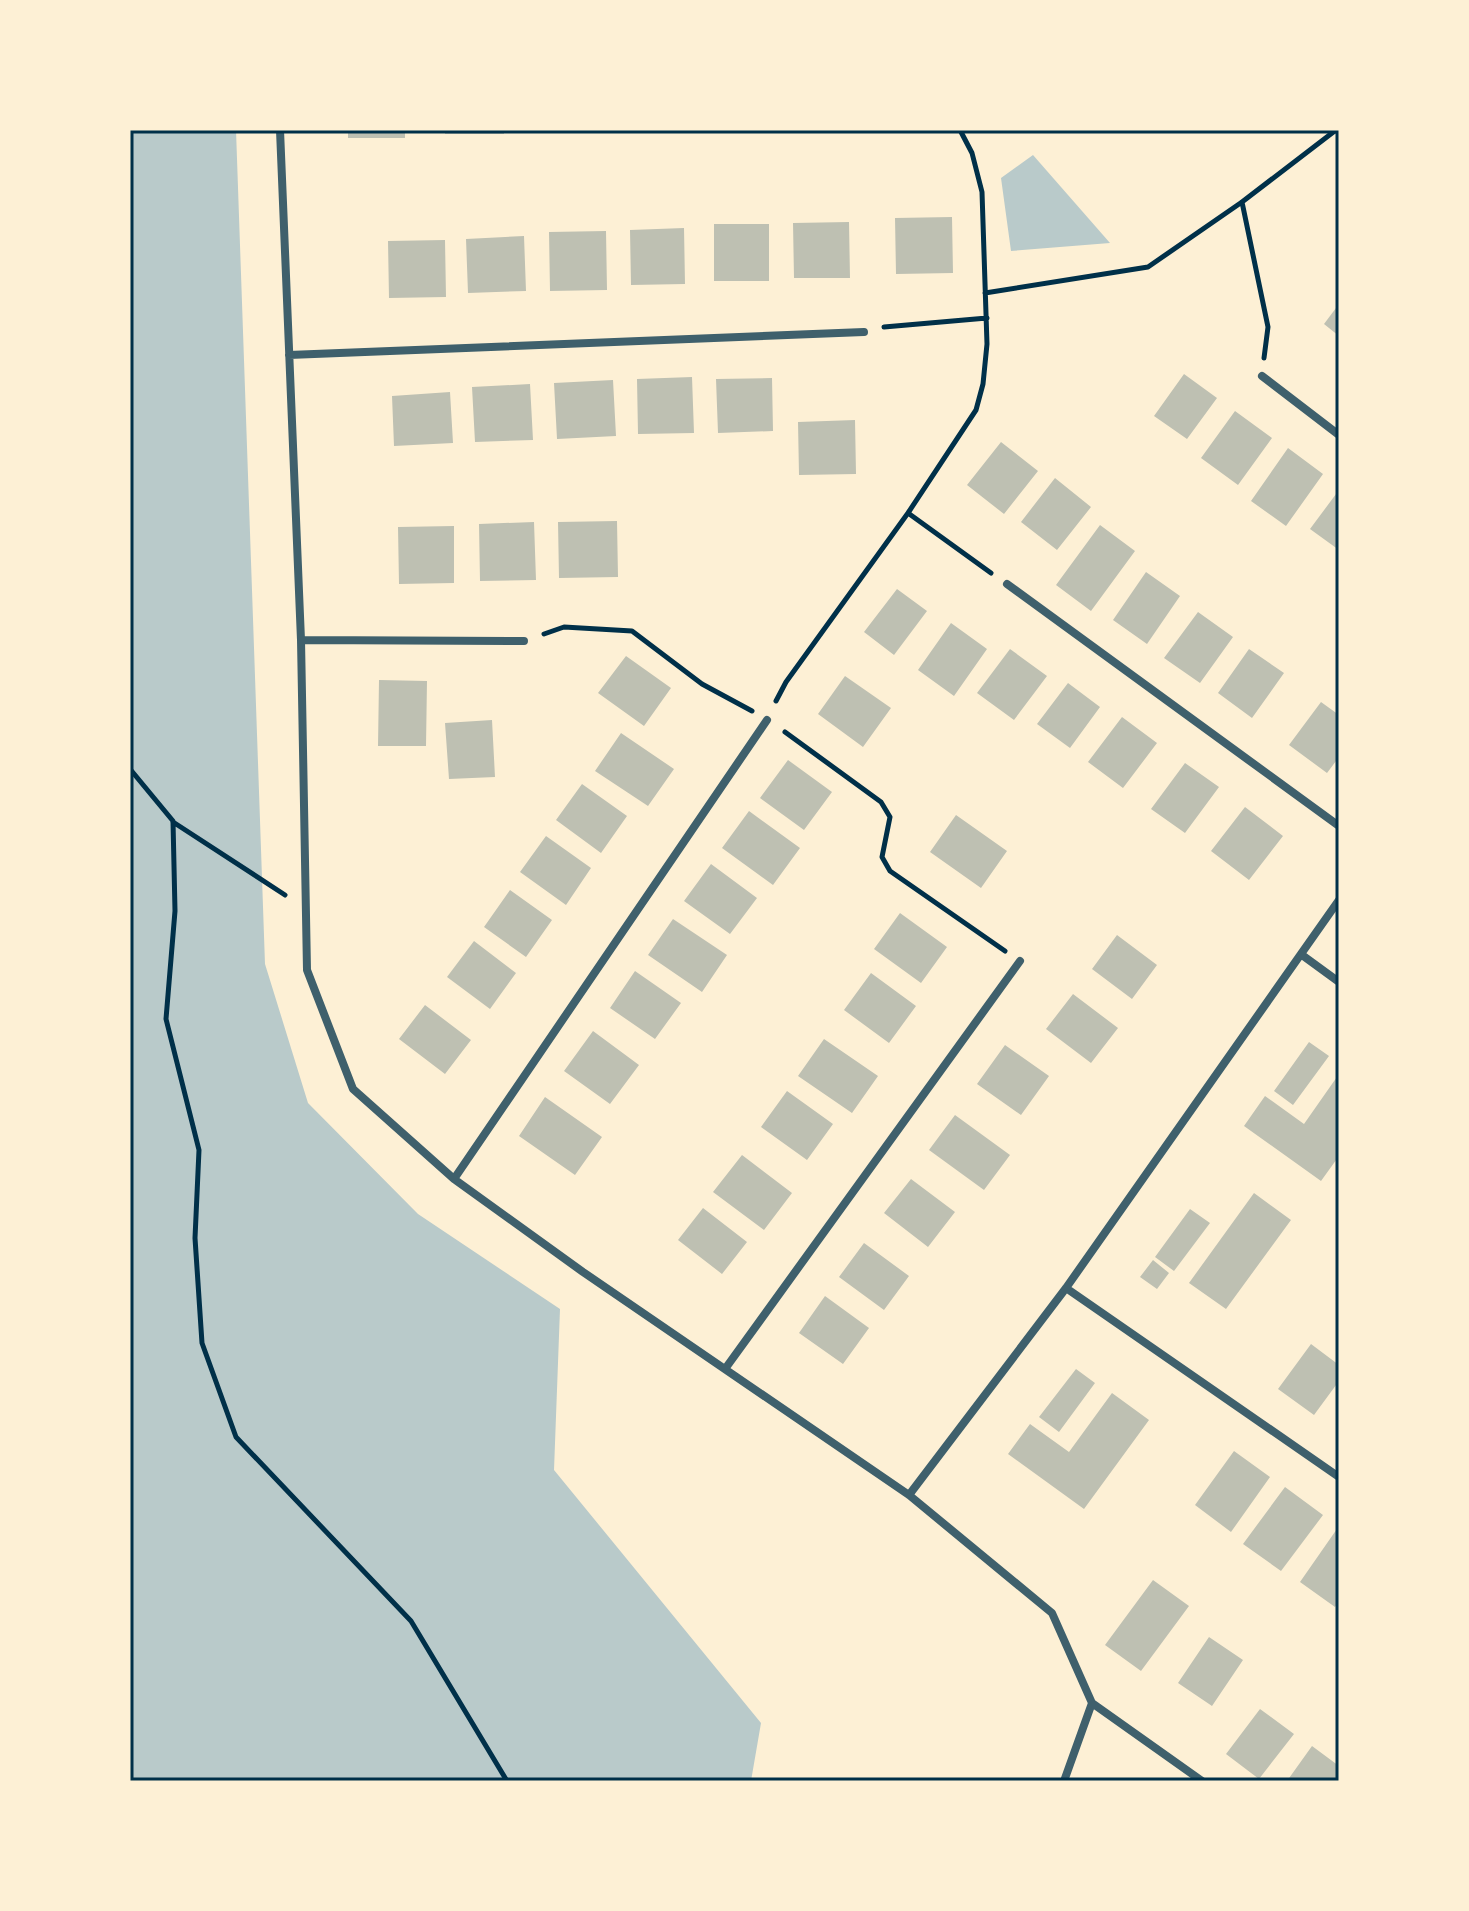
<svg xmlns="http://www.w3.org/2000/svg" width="1469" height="1911" font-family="'IBM Plex Sans',sans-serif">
<rect width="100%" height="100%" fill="#fdf0d5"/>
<path fill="#b9caca" d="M130,130H236L265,964L308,1103L418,1214L560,1309L554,1470L761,1723L751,1781H130Z
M1033,155L1110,243L1011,251L1001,178Z"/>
<path fill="#bec0b2" d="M348,130H405V138H348Z
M445,130H504V134H445Z
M952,217L953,273L896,274L895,218Z
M849,222L850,278H794L793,223Z
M714,224H769V281H714Z
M684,228L685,284L631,285L630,230Z
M606,231L607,290L550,291L549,232Z
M524,236L526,291L468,293L466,239Z
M445,240L446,297L389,298L388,241Z
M1339,304V336L1324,324Z
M1184,374L1217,398L1187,439L1154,416Z
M692,377L694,433L638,434L637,379Z
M772,378L773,431L718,433L716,379Z
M613,380L616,436L557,439L554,383Z
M530,384L533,440L475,442L472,387Z
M450,392L453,443L394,446L392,396Z
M1235,411L1272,438L1238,485L1201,458Z
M855,420L856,474L799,475L798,422Z
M1001,442L1038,471L1004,514L967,485Z
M1288,448L1323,474L1286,526L1251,501Z
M1055,478L1091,507L1057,550L1021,522Z
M1339,490V550L1310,529Z
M617,521L618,577L559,578L558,522Z
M534,522L536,580L480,581L479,524Z
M1100,525L1135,551L1091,611L1056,585Z
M454,526V583L399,584L398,527Z
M1146,572L1180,596L1147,644L1113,620Z
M897,589L927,611L894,655L864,632Z
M1198,612L1233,637L1200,683L1164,658Z
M951,623L987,649L954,696L918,670Z
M1010,649L1047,676L1014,720L977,693Z
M1249,649L1284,673L1252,718L1218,693Z
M626,656L671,688L644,726L598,693Z
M845,676L891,708L863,747L818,714Z
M379,680L427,681L426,746H378Z
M1068,683L1100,707L1070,748L1037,724Z
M1321,702L1339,715V757L1327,773L1289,745Z
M1122,717L1157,743L1123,788L1088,762Z
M492,720L495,777L449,779L445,723Z
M621,733L674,769L648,806L595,771Z
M788,760L832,792L804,830L760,798Z
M1185,763L1219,787L1185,833L1151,809Z
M582,784L627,816L601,853L556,820Z
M1245,807L1283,836L1249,880L1211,851Z
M749,811L800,848L773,885L722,848Z
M956,815L1007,851L981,888L930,852Z
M546,836L591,868L566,905L520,872Z
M711,864L757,898L730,934L684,901Z
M510,890L552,920L526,957L484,927Z
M900,913L947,947L921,983L874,949Z
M673,919L727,955L702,992L648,955Z
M1117,935L1157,965L1132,999L1092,969Z
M474,941L516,973L490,1009L447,977Z
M635,971L681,1003L655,1039L610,1008Z
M871,973L916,1006L889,1043L844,1010Z
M1073,994L1118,1028L1091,1063L1046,1029Z
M425,1005L471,1040L445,1074L399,1039Z
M593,1031L639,1065L610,1104L564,1071Z
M824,1039L878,1076L852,1113L798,1076Z
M1309,1042L1329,1056L1293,1105L1274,1091Z
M1005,1045L1049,1076L1021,1115L977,1084Z
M1339,1074V1156L1321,1181L1244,1126L1265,1096L1304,1124Z
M787,1091L833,1124L807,1160L761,1127Z
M545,1097L602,1137L575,1175L519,1136Z
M955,1115L1010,1155L984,1190L929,1150Z
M742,1155L792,1193L764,1230L713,1192Z
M911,1179L955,1212L928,1247L884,1213Z
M1254,1193L1291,1220L1226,1309L1189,1283Z
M703,1208L747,1242L722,1274L678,1240Z
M1190,1209L1210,1223L1174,1271L1155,1257Z
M864,1243L909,1276L884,1310L839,1277Z
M1153,1260L1169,1273L1157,1289L1140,1277Z
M825,1296L869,1328L843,1364L799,1333Z
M1311,1344L1339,1365V1381L1314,1415L1278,1389Z
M1076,1369L1095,1383L1059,1432L1039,1417Z
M1112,1393L1149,1420L1084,1509L1008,1454L1030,1424L1069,1452Z
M1234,1451L1270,1477L1231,1532L1195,1505Z
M1285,1487L1323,1515L1281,1571L1243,1544Z
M1339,1526V1601L1335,1607L1300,1582Z
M1153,1580L1189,1606L1141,1671L1105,1645Z
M1209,1637L1243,1660L1212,1706L1178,1683Z
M1260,1709L1294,1734L1259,1779L1226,1754Z
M1312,1746L1339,1766V1781H1287Z"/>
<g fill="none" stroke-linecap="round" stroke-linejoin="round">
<path stroke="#003049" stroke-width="5" d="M1242,202L1268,327L1264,358
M985,293L1148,267L1242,202L1336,130
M884,327L987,318
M908,513L991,573
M544,634L564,627L632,631L702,684L752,711
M776,701L786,682L908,513L976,410L983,384L987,344L982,192L972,153L960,130
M785,732L881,802L890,817L882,857L890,871L1005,951
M130,769L173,821L175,911L166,1019L199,1150L195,1238L202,1343L236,1437L411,1621L507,1781
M173,822L285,895"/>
<path stroke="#3f606c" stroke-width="8" d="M280,130L301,640L307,970L353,1089L454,1179L583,1272L909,1495L1052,1613L1092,1703L1064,1781
M289,355L864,332
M1262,376L1339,435
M1007,584L1339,826
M301,640L524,641
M1302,955L1339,982
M454,1179L767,720
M1066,1288L1339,1477
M725,1369L1020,961
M909,1495L1066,1288L1339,900
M1092,1703L1202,1781"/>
</g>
<rect width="1469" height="1911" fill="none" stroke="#fdf0d5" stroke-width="264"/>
<rect x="132" y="132" width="1205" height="1647" fill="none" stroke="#003049" stroke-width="3"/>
</svg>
